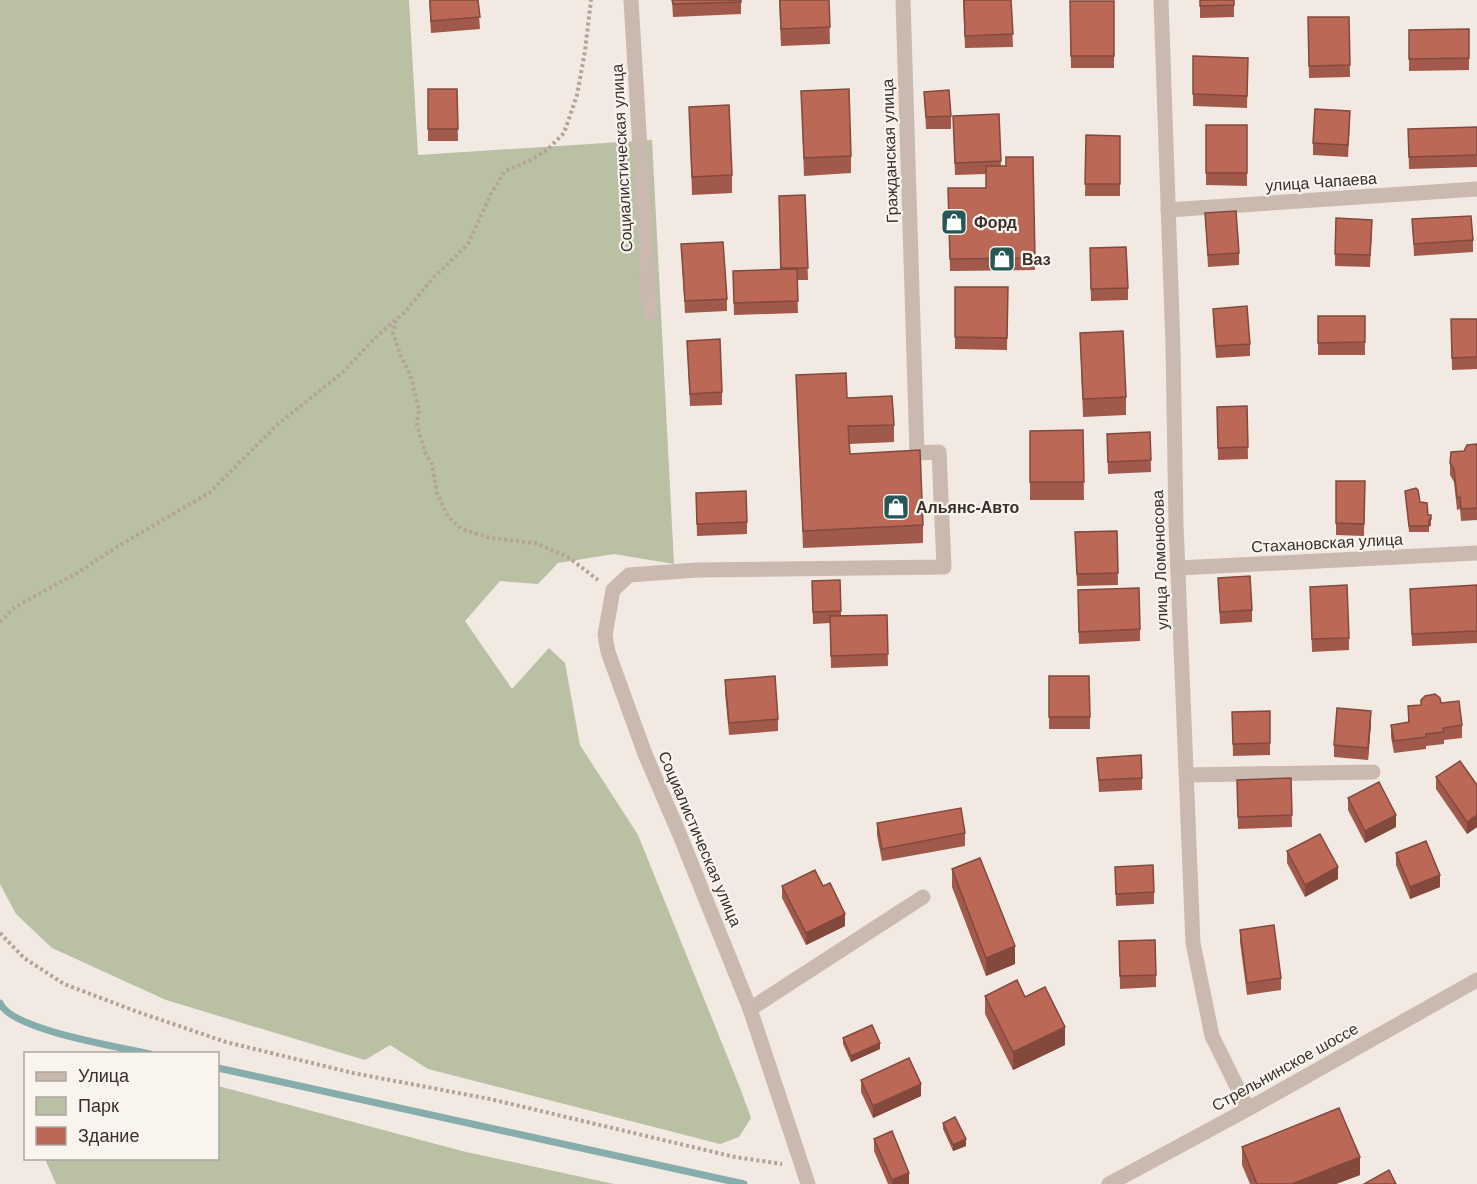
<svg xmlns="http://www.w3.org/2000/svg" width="1477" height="1184" font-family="Helvetica,sans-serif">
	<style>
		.green { fill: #b9c0a3 }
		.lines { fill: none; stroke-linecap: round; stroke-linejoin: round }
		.stream { stroke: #84adab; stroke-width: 7 }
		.path { stroke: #b5a399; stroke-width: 4; stroke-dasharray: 3 3; stroke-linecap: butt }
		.minor { stroke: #c9b9af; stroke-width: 15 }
		.wall { fill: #a1594b }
		.shaded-wall { fill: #83493d }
		.building { fill: #bb6857; stroke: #83493d; stroke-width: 1.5 }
		.labels { text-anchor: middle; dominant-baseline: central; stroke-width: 4.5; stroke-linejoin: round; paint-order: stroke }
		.street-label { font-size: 16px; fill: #392f2c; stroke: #faf4ef }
		.poi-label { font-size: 16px; font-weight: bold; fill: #392f2c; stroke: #faf4ef; text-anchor: start }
	</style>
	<rect width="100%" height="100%" fill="#f2e9e2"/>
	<g class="green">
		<path d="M0,0H409L418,155L652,140L674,564L614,554L558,563L538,584L500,581L465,621L512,689L549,648L565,663L580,745L638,835L740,1088L751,1118L739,1137L720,1144L428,1069L390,1045L365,1060L166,1000L52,948L16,914L0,884Z"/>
		<path d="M218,1086L462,1151L614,1184H56L45,1159L218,1158Z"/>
	</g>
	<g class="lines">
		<g class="stream">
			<path d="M0,1003C11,1030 121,1047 150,1054"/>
			<path d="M218,1068L744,1184"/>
		</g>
		<g class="path">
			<path d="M396,320L393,333L400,354L410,374L419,410L417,424L420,436L426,454L432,464L437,493L448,517L462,529L491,538L535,543L568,557L598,580"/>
			<path d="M0,622L15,607L77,573L115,548L209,493L277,425L343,372L374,339L406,311L432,279L468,244L491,194L505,171L529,161L547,150L564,133L577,95L585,51L591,0"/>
			<path d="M0,933L24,958L64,984L138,1012L226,1042L353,1073L490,1099L735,1157L782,1164"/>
		</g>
		<g class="minor">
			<path d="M631,0L650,314"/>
			<path d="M1161,0L1173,347L1176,524L1193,943L1212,1036L1248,1109"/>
			<path d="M1168,210L1477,189"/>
			<path d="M1178,568L1477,553"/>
			<path d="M1186,775L1373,772"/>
			<path d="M750,1009L923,897"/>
			<path d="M808,1184L750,1009L679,833L645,754L608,652L605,635L613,590L629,575L697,570L944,567L939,452L917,453L903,0"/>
			<path d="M1109,1184L1248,1109L1477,980"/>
		</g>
	</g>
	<g class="wall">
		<path d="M429,0H478L480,29L431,33Z"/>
		<path d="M672,0H741V14L673,17Z"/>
		<path d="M779,0H829L830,44L781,46Z"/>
		<path d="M963,0H1011L1013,47L965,48Z"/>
		<path d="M1200,0L1234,5V17L1200,18Z"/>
		<path d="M1070,1H1114V68H1071Z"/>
		<path d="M1308,17H1349L1350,77L1309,78Z"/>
		<path d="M1469,29V70L1409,71V30Z"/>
		<path d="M1193,56L1248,58L1247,108L1193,106Z"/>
		<path d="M428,89H457L458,141H428Z"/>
		<path d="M801,91L851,156V173L804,176Z"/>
		<path d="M924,92L951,116V129H926Z"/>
		<path d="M689,107L732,175V193L692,195Z"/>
		<path d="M999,114L1001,166H1006L1033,157L1035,270L950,271L948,188H986V174L955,175L953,116Z"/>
		<path d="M1350,123L1348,157L1313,155V143Z"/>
		<path d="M1206,125H1247V186L1206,185Z"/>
		<path d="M1477,127V167L1409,169L1408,129Z"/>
		<path d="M1086,135L1120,136V196H1085Z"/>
		<path d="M805,195L808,280H797L798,313L734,315L733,271L780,270L779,196Z"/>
		<path d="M1205,213L1239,253V265L1208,267Z"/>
		<path d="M1412,219L1473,240V252L1414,256Z"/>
		<path d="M1372,232L1370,267L1335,266V254Z"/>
		<path d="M681,244L727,299V311L685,313Z"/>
		<path d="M1090,260L1128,288V300L1091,301Z"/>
		<path d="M955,287H1008L1007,350L955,349Z"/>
		<path d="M1213,309L1250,344V356L1216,358L1213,321Z"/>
		<rect x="1318" y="316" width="47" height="39"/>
		<path d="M1451,319H1477V369L1452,370Z"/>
		<path d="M1080,333L1126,397V415L1083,417Z"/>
		<path d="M687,341L722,392V405L690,406Z"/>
		<path d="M796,375L847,398L894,425V442L849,444L850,454L923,525V543L803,548Z"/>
		<path d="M1247,406L1248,459L1218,460L1217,407Z"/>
		<path d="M1083,430L1084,500H1030V431Z"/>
		<path d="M1150,432L1151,472L1108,474L1107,434Z"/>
		<path d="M1477,444V520L1461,521L1460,509L1457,510L1454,482L1450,475V463L1464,451Z"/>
		<path d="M1336,481H1365L1364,536L1336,535Z"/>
		<path d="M1405,491L1420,502L1431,519V526H1429V532H1409Z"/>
		<path d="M696,493L747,522V534L697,536Z"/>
		<path d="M1117,531L1118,585L1077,586L1075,532Z"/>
		<path d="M1218,578L1252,610V622L1220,624Z"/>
		<path d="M840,580L841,616L887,615L888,666L831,668L830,623L813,624L812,581Z"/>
		<path d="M1477,585V643L1412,646L1410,589Z"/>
		<path d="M1310,587L1349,638V650L1312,652Z"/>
		<path d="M1078,602L1140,629V641L1079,644Z"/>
		<path d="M1049,676L1090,717V729H1049Z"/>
		<path d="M725,680L778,719V731L729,735L725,692Z"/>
		<path d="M1441,703L1462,725V738L1444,740V744L1426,746V749L1394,753L1391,737V725L1408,722V706Z"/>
		<path d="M1270,711V755L1233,756L1232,712Z"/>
		<path d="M1371,723L1368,760L1334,757V745Z"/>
		<path d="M1097,758L1142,778V790L1099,792Z"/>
		<path d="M1436,777L1477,785V827L1467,834L1436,789Z"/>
		<path d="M1291,778L1292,827L1238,829L1237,780Z"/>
		<path d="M1348,798L1396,827L1365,843L1348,810Z"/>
		<path d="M877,823L965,833V846L882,861L877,835Z"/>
		<path d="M1287,851L1338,879L1305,897L1287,863Z"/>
		<path d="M1396,853L1440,887L1410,899L1396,865Z"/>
		<path d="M1115,867L1154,892V904L1116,906Z"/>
		<path d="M952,869L1015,964L986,976L952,887Z"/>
		<path d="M782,886H823L845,926L806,945L782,898Z"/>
		<path d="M1240,930L1281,978V990L1247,995L1240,942Z"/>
		<path d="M1119,941L1156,975V987L1120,989Z"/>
		<path d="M985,996L1025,997L1065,1045L1013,1070L985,1014Z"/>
		<path d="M843,1038L880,1049L851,1062L843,1044Z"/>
		<path d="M861,1080L921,1096L873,1118L861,1092Z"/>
		<path d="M943,1123L966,1146L953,1151L943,1129Z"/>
		<path d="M874,1139L909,1184H888L874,1151Z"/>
		<path d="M1242,1147L1360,1175L1336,1184H1250L1242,1165Z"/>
	</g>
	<g class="shaded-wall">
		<path d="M1371,711V723L1368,760V748Z"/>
		<path d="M1396,815V827L1365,843V831Z"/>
		<path d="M1477,815V827L1467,834V822Z"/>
		<path d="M1338,867V879L1305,897V885Z"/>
		<path d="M1440,875V887L1410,899V887Z"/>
		<path d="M845,914V926L806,945V933Z"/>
		<path d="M1015,946V964L986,976V958Z"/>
		<path d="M1065,1027V1045L1013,1070V1052Z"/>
		<path d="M880,1043V1049L851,1062V1056Z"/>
		<path d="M921,1084V1096L873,1118V1106Z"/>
		<path d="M966,1139V1146L953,1151V1145Z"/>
		<path d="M1360,1157V1175L1336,1184H1292Z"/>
		<path d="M909,1173V1184H892V1180Z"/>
	</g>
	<g class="building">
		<path d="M430,0H478L480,17L431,21Z"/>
		<path d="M672,0H741V2L673,4Z"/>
		<path d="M780,0H829L830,27L781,29Z"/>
		<path d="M964,0H1011L1013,34L965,36Z"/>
		<path d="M1200,0H1234V5L1200,6Z"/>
		<path d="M1070,1H1114V56H1071Z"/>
		<path d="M1308,17H1349L1350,65L1309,66Z"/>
		<path d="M1469,29V58L1409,59V30Z"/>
		<path d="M1193,56L1248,58L1247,96L1193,94Z"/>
		<path d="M428,89H457L458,129H428Z"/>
		<path d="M849,89L851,156L804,158L801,91Z"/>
		<path d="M949,90L951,116L926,117L924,92Z"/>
		<path d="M729,105L732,175L692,177L689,107Z"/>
		<path d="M1315,109L1350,111L1348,145L1313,143Z"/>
		<path d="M999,114L1001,161L955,163L953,116Z"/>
		<rect x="1206" y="125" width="41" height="48"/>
		<path d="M1477,127V155L1409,157L1408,129Z"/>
		<path d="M1086,135L1120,136V184H1085Z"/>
		<path d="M1006,157H1033L1035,258L950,259L948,188H986V166H1006Z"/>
		<path d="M805,195L808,268H781L779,196Z"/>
		<path d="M1236,211L1239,253L1208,255L1205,213Z"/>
		<path d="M1471,216L1473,240L1414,244L1412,219Z"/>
		<path d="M1336,218L1372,220L1370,255L1335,254Z"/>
		<path d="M723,242L727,299L685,301L681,244Z"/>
		<path d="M1126,247L1128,288L1091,289L1090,248Z"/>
		<path d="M797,269L798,301L734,303L733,271Z"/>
		<path d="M955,287H1008L1007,338L955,337Z"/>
		<path d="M1247,306L1250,344L1216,346L1213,309Z"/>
		<path d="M1318,316H1365V342L1318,343Z"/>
		<path d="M1451,319H1477V357L1452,358Z"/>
		<path d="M1123,331L1126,397L1083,399L1080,333Z"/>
		<path d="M720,339L722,392L690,394L687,341Z"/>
		<path d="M846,373L847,398L892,396L894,425L848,426L850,454L920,450L923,525L803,531L796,375Z"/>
		<path d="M1247,406L1248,447L1218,448L1217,407Z"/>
		<path d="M1083,430L1084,482H1030V431Z"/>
		<path d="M1150,432L1151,460L1108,462L1107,434Z"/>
		<path d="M1477,444V508L1461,509L1460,497L1457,498L1454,469L1450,463L1451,452L1464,451L1467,445Z"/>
		<path d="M1336,481H1365L1364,524L1336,523Z"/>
		<path d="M1416,488L1418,490L1420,502L1427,503L1428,515H1431V519L1429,520V526H1409L1405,491Z"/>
		<path d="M746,491L747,522L697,524L696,493Z"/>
		<path d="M1117,531L1118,573L1077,574L1075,532Z"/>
		<path d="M1250,576L1252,610L1220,612L1218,578Z"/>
		<path d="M840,580L841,611L813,612L812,581Z"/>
		<path d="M1347,585L1349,638L1312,639L1310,587Z"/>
		<path d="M1477,585V631L1412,634L1410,589Z"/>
		<path d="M1139,588L1140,629L1079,632L1078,590Z"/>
		<path d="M887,615L888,654L831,656L830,616Z"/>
		<path d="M775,676L778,719L729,723L725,680Z"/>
		<path d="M1049,676H1089L1090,717H1049Z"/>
		<path d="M1435,694L1440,698L1441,703L1459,701L1462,725L1443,728L1444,732L1426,734V737L1394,741L1391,725L1409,722L1408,706L1421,705V700L1425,696Z"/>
		<path d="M1337,708L1371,711L1368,748L1334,745Z"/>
		<path d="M1270,711V743L1233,744L1232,712Z"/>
		<path d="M1141,755L1142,778L1099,780L1097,758Z"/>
		<path d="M1460,761L1477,785V815L1467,822L1436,777Z"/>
		<path d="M1291,778L1292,815L1238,817L1237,780Z"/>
		<path d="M1379,782L1396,815L1365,831L1348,798Z"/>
		<path d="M961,808L965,833L882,849L877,823Z"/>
		<path d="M1320,834L1338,867L1305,885L1287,851Z"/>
		<path d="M1426,841L1440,875L1410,887L1396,853Z"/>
		<path d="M980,858L1015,946L986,958L952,869Z"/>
		<path d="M1153,865L1154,892L1116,894L1115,867Z"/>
		<path d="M815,870L823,886L830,883L845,914L806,933L782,886Z"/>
		<path d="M1274,925L1281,978L1247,983L1240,930Z"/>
		<path d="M1155,940L1156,975L1120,976L1119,941Z"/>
		<path d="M1017,980L1025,997L1045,987L1065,1027L1013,1052L985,996Z"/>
		<path d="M872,1025L880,1043L851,1056L843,1038Z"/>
		<path d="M909,1058L921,1084L873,1106L861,1080Z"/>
		<path d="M1339,1108L1360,1157L1292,1184H1257L1242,1147Z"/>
		<path d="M955,1117L966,1139L953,1145L943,1123Z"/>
		<path d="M892,1131L909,1173L892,1180L874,1139Z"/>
		<path d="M1389,1170L1396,1184H1364Z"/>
	</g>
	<defs>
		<symbol id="shop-square" viewBox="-11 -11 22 22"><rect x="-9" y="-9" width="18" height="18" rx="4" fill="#255757" stroke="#faf4ef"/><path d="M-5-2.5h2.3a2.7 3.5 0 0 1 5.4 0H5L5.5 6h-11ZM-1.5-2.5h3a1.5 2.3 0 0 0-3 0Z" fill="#fff"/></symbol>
	</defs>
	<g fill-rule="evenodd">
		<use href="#shop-square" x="939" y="207" width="30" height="30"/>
		<use href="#shop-square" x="987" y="244" width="30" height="30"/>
		<use href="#shop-square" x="881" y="492" width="30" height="30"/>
	</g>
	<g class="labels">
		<g class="street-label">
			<text transform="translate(890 151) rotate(-92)">Гражданская улица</text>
			<text transform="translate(622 158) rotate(-93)">Социалистическая улица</text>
			<text transform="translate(1321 182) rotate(-4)">улица Чапаева</text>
			<text transform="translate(1327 543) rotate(-3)">Стахановская улица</text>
			<text transform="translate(1160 560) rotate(-92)">улица Ломоносова</text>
			<text transform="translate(700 839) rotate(67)">Социалистическая улица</text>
			<text transform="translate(1285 1067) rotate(-29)">Стрельнинское шоссе</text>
		</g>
		<g class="poi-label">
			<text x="974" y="222">Форд</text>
			<text x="1022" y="259">Ваз</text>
			<text x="916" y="507">Альянс-Авто</text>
		</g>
	</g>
	<rect x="24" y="1052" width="195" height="108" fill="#faf4ef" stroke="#ada5a1" stroke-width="1.5"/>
	<rect x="36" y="1072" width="30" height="9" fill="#c9b9af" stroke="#ada5a1" stroke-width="1.5"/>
	<text x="78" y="1082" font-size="18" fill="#392f2c">Улица</text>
	<rect x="36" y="1097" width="30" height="18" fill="#b9c0a3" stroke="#ada5a1" stroke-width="1.5"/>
	<text x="78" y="1112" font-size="18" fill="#392f2c">Парк</text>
	<rect x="36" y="1127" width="30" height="18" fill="#bb6857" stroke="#ada5a1" stroke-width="1.5"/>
	<text x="78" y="1142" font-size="18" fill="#392f2c">Здание</text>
</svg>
